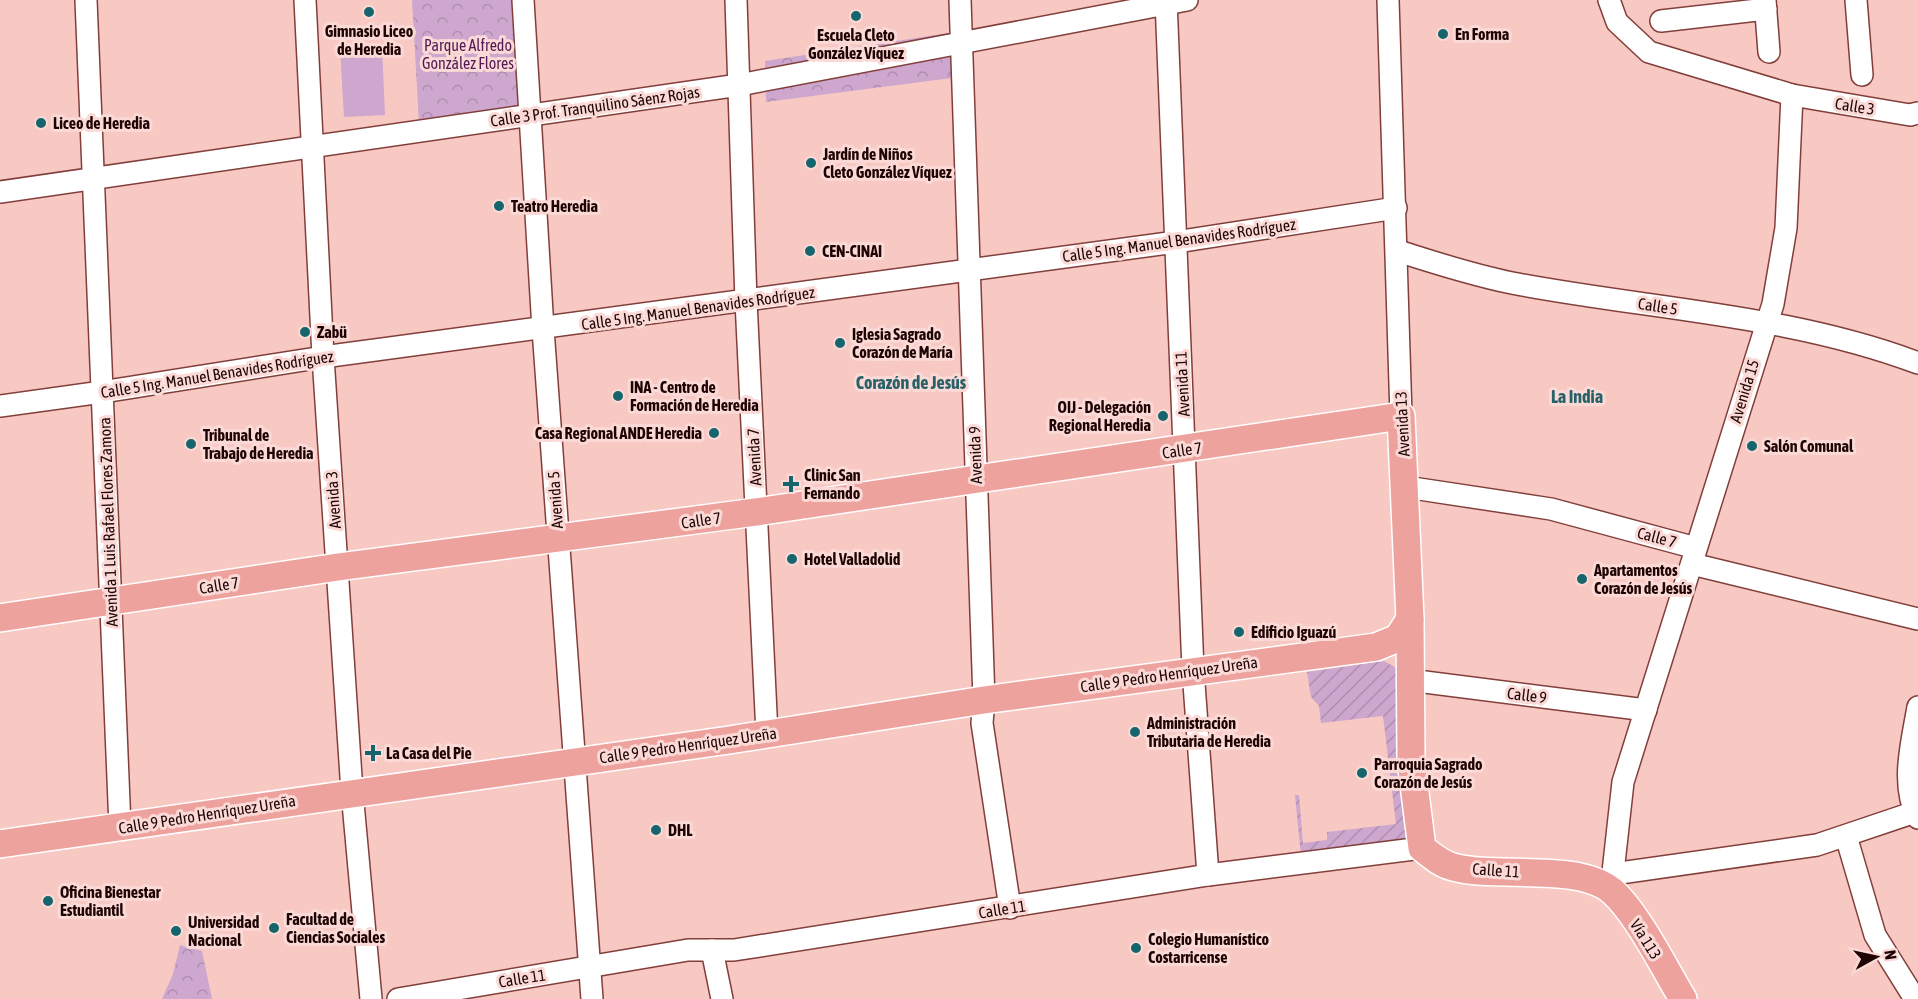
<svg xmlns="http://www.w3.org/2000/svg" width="1918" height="999" font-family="'Asap Condensed',sans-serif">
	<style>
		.grass { fill: #cda7ce }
		.park { fill: url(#park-crowns) }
		.garden { fill: url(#garden-furrows) }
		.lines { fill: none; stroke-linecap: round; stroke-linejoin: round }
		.minor-casing { stroke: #823f3a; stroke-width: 24 }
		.major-casing { stroke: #fff; stroke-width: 30 }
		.minor { stroke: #fff; stroke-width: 21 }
		.major { stroke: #eea29e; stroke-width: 27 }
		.poi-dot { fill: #16646c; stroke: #fad9d6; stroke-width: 2 }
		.labels { text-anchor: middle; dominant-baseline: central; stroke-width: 6; stroke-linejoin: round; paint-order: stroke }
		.poi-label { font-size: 16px; font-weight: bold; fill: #1e0504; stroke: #fad9d6; text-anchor: start }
		.park-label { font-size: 16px; fill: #521a55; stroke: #fad9d6 }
		.street-label { font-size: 16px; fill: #1e0504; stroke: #fad9d6 }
		.neighbourhood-label { font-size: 18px; font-weight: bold; fill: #286168; stroke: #fad9d6 }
	</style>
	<defs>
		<pattern id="park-crowns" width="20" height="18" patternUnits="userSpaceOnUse" patternTransform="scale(1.5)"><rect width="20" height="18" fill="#cda7ce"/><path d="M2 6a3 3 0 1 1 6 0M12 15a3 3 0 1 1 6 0" fill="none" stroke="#b08eaf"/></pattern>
		<pattern id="garden-furrows" width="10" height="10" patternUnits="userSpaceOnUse" patternTransform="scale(1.5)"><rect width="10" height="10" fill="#cda7ce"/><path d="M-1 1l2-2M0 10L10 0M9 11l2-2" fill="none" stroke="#b08eaf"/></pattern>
	</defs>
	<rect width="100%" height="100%" fill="#f8c8c3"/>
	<path class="grass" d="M382,46L385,115L344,117L340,48Z"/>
	<g class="park">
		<path d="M412,0H518L525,109L419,123Z"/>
		<path d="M949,33L952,78L766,102L765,61Z"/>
		<path d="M180,945L202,951L212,999H162L173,974Z"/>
	</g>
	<path class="garden" d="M1384,661L1400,670L1413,845L1301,856L1295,795H1299L1303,843L1327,840V832L1396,824L1383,716L1321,723L1319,706L1311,697L1307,672Z"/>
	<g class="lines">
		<defs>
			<g id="minor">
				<path d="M86,0L120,827"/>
				<path d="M305,0L323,357L352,792L371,999"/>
				<path d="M523,0L543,329L592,999"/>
				<path d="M736,0L746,301L767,734"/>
				<path d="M960,0L984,700L982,723L1010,908"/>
				<path d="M1166,0L1193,670L1208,875"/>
				<path d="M1388,0L1401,416"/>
				<path d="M1609,0L1617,22L1649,52L1792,95L1910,115L1918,113"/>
				<path d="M1765,0L1769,52"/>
				<path d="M1856,0L1862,75"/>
				<path d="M1661,21L1766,9"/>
				<path d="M0,192L739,85L1187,0"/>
				<path d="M1398,251C1435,263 1473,275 1512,283C1647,309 1788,314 1918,363"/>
				<path d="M0,406L102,392L323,357L1176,242L1396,208"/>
				<path d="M1406,487L1551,509L1696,548"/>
				<path d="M1692,564L1918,619"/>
				<path d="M1409,680L1646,710"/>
				<path d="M1918,707C1912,742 1900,785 1918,818"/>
				<path d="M1846,836L1875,935L1915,999"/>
				<path d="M1613,874L1817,845L1915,812"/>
				<path d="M1611,890L1623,782L1773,304L1786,228L1792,95"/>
				<path d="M712,950L722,999"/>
				<path d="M398,999L688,950H734L1208,875L1422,848"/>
			</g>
			<g id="major">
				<path d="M0,618L338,567L756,512L1401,416L1410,619L1411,761L1422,848C1432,856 1441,864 1453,867C1496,879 1577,862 1612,891C1637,913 1665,969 1683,999"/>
				<path d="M0,844L729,740L984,700L1376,647L1398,638L1410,619"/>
			</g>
		</defs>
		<use href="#minor" class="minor-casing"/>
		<use href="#major" class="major-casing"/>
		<use href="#minor" class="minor"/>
		<use href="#major" class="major"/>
	</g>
	<g class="poi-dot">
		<circle cx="369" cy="12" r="6"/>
		<circle cx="856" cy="16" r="6"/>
		<circle cx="1443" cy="34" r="6"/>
		<circle cx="41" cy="123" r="6"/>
		<circle cx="811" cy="163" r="6"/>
		<circle cx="499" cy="206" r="6"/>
		<circle cx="810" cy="251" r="6"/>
		<circle cx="305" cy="332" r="6"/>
		<circle cx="840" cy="343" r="6"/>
		<circle cx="618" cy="396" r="6"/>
		<circle cx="1163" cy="416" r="6"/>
		<circle cx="714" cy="433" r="6"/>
		<circle cx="191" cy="444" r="6"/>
		<circle cx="1752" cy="446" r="6"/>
		<path d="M788 475h6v6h6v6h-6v6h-6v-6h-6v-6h6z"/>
		<circle cx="792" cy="559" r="6"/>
		<circle cx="1582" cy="579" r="6"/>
		<circle cx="1239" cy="632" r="6"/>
		<circle cx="1135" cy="732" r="6"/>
		<path d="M370 744h6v6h6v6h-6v6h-6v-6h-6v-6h6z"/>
		<circle cx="1362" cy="773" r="6"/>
		<circle cx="656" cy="830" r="6"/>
		<circle cx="48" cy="901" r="6"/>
		<circle cx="274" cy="928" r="6"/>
		<circle cx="176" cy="931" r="6"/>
		<circle cx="1136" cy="948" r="6"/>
	</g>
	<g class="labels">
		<g class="poi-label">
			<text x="369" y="31" text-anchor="middle">Gimnasio Liceo<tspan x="369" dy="18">de Heredia</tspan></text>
			<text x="1455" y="34">En Forma</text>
			<text x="856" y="35" text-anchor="middle">Escuela Cleto<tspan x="856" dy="18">González Víquez</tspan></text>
			<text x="53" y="123">Liceo de Heredia</text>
			<text x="823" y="154">Jardín de Niños<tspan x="823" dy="18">Cleto González Víquez</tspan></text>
			<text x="511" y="206">Teatro Heredia</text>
			<text x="822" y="251">CEN-CINAI</text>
			<text x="317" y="332">Zabü</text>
			<text x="852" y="334">Iglesia Sagrado<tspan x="852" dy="18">Corazón de María</tspan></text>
			<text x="630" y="387">INA - Centro de<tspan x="630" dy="18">Formación de Heredia</tspan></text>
			<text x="1151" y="407" text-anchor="end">OIJ - Delegación<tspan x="1151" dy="18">Regional Heredia</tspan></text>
			<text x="702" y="433" text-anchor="end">Casa Regional ANDE Heredia</text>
			<text x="203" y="435">Tribunal de<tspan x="203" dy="18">Trabajo de Heredia</tspan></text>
			<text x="1764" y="446">Salón Comunal</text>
			<text x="804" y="475">Clinic San<tspan x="804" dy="18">Fernando</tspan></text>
			<text x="804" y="559">Hotel Valladolid</text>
			<text x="1594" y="570">Apartamentos<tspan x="1594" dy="18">Corazón de Jesús</tspan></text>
			<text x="1251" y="632">Edificio Iguazú</text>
			<text x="1147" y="723">Administración<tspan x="1147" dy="18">Tributaria de Heredia</tspan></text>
			<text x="386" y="753">La Casa del Pie</text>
			<text x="1374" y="764">Parroquia Sagrado<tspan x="1374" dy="18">Corazón de Jesús</tspan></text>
			<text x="668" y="830">DHL</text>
			<text x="60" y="892">Oficina Bienestar<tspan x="60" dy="18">Estudiantil</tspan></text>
			<text x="286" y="919">Facultad de<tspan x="286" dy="18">Ciencias Sociales</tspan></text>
			<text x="188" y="922">Universidad<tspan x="188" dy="18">Nacional</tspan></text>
			<text x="1148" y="939">Colegio Humanístico<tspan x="1148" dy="18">Costarricense</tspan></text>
		</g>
		<g class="park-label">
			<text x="468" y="45">Parque Alfredo<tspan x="468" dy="18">González Flores</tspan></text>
		</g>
		<g class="street-label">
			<text transform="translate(595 106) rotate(-8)">Calle 3 Prof. Tranquilino Sáenz Rojas</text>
			<text transform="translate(1855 106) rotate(9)">Calle 3</text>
			<text transform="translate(1179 240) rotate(-8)">Calle 5 Ing. Manuel Benavides Rodríguez</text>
			<text transform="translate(1658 306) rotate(9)">Calle 5</text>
			<text transform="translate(698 308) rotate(-8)">Calle 5 Ing. Manuel Benavides Rodríguez</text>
			<text transform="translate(217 374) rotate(-9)">Calle 5 Ing. Manuel Benavides Rodríguez</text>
			<text transform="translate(1182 384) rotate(-93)">Avenida 11</text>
			<text transform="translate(1744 391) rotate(-73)">Avenida 15</text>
			<text transform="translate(1402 424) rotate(-93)">Avenida 13</text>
			<text transform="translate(1182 450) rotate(-8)">Calle 7</text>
			<text transform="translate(975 455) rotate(-92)">Avenida 9</text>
			<text transform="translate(754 457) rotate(-93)">Avenida 7</text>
			<text transform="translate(333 500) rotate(-94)">Avenida 3</text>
			<text transform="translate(555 500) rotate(-94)">Avenida 5</text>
			<text transform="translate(701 520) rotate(-8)">Calle 7</text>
			<text transform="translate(108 522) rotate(-92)">Avenida 1 Luis Rafael Flores Zamora</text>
			<text transform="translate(1657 537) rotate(15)">Calle 7</text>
			<text transform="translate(219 585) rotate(-9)">Calle 7</text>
			<text transform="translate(1169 674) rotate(-8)">Calle 9 Pedro Henríquez Ureña</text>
			<text transform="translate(1527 695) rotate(7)">Calle 9</text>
			<text transform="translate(688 745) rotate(-8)">Calle 9 Pedro Henríquez Ureña</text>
			<text transform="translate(207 814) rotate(-9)">Calle 9 Pedro Henríquez Ureña</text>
			<text transform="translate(1496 870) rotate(4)">Calle 11</text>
			<text transform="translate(1002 909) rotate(-9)">Calle 11</text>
			<text transform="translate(1646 939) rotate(58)">Vía 113</text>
			<text transform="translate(522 978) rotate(-9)">Calle 11</text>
		</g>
		<g class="neighbourhood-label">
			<text x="911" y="382">Corazón de Jesús</text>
			<text x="1577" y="396">La India</text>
		</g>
	</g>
	<g transform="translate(1876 957) rotate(82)" stroke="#fad9d6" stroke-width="4.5" paint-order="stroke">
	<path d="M0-4.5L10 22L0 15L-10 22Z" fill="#1e0504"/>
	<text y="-9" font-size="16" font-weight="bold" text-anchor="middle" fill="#1e0504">N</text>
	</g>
</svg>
